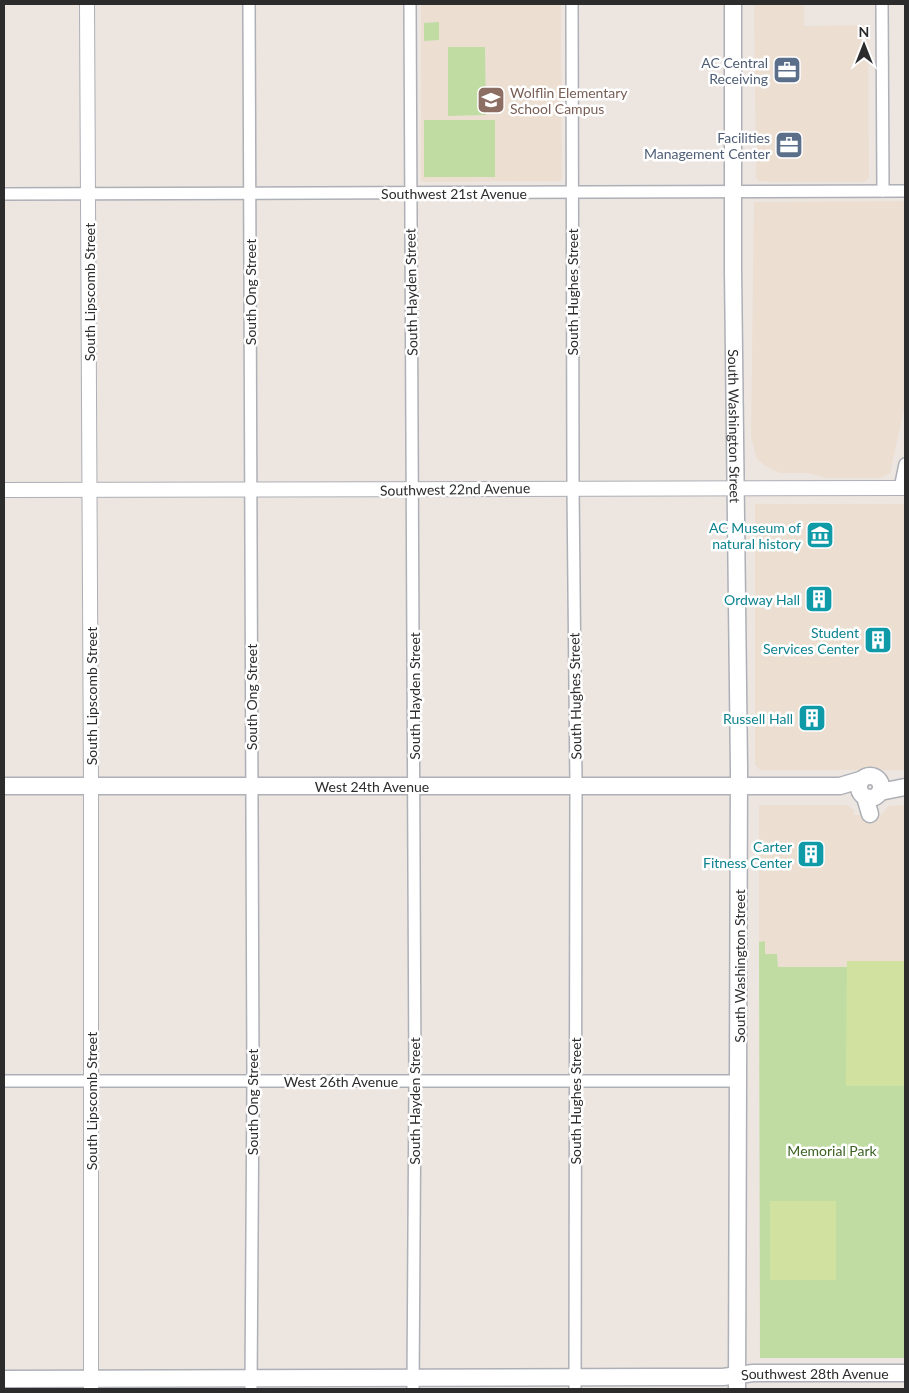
<svg xmlns="http://www.w3.org/2000/svg" width="909" height="1393" font-family="Lato,sans-serif">
	<style>
		.education { fill: #ecdfd2 }
		.green { fill: #c0dca3 }
		.pitch { fill: #d1e2a0 }
		.lines { fill: none; stroke-linecap: round; stroke-linejoin: round }
		.minor-casing { stroke: #adb0b7; stroke-width: 14 }
		.tertiary-casing { stroke: #adb0b7; stroke-width: 16 }
		.secondary-casing { stroke: #adb0b7; stroke-width: 19 }
		.minor { stroke: #fff; stroke-width: 11 }
		.tertiary { stroke: #fff; stroke-width: 14 }
		.secondary { stroke: #fff; stroke-width: 16 }
		.labels { text-anchor: middle; dominant-baseline: central; stroke-width: 5; stroke-linejoin: round; paint-order: stroke }
		.service-label { font-size: 14px; fill: #4e5e75; stroke: #fff; text-anchor: end }
		.education-label { font-size: 14px; fill: #785e54; stroke: #fff; text-anchor: start }
		.street-label { font-size: 14px; fill: #2c2c2c; stroke: #fff }
		.culture-label { font-size: 14px; fill: #0d838f; stroke: #fff; text-anchor: end }
		.park-label { font-size: 14px; fill: #3b6223; stroke: #fff }
	</style>
	<rect width="100%" height="100%" fill="#ece5e0"/>
	<g class="education">
		<path d="M421,4H561L562,179L560,181L424,182L421,180Z"/>
		<path d="M754,4H804V26L868,25L869,177L865,182H773L759,181L756,178Z"/>
		<path d="M905,201V405L890,473L880,478H826L808,473H780L764,465L757,459L751,437L754,202Z"/>
		<path d="M755,504H905V770H760L755,765Z"/>
		<path d="M759,805H847L854,810V815H882L888,806L905,805V961H848L847,967H777L765,954V942H759Z"/>
	</g>
	<g class="green">
		<path d="M439,22V40L424,41V23Z"/>
		<path d="M448,47H485L486,115L448,116Z"/>
		<rect x="424" y="120" width="71" height="57"/>
		<path d="M765,941V954H777L778,967H847V961H905V1358H760L759,942Z"/>
	</g>
	<g class="pitch">
		<path d="M847,961H905V1086H846Z"/>
		<rect x="770" y="1201" width="66" height="79"/>
	</g>
	<g class="lines">
		<defs>
			<g id="minor">
				<path d="M249,4L253,1081L251,1389"/>
				<path d="M410,4L415,1081L413,1389"/>
				<path d="M572,4L573,487L576,785L575,1389"/>
				<path d="M882,4L883,191"/>
				<path d="M4,194L905,191"/>
				<path d="M900,488L905,464"/>
				<path d="M4,1081H738"/>
			</g>
			<g id="tertiary">
				<path d="M87,4L91,787V1389"/>
				<path d="M4,490L905,488"/>
			</g>
			<g id="secondary">
				<path id="s1" d="M733,4V271L739,769L737,1389"/>
				<circle cx="870" cy="787" r="11"/>
				<path id="s2" d="M4,786H840L860,780"/>
				<path d="M880,792L905,787"/>
				<path d="M865,797L870,814"/>
				<path id="s3" d="M4,1379L657,1377H723L753,1373H905"/>
			</g>
		</defs>
		<use href="#minor" class="minor-casing"/>
		<use href="#tertiary" class="tertiary-casing"/>
		<use href="#secondary" class="secondary-casing"/>
		<use href="#minor" class="minor"/>
		<use href="#tertiary" class="tertiary"/>
		<use href="#secondary" class="secondary"/>
	</g>
	<defs>
		<symbol id="office-square" viewBox="-11 -11 22 22"><rect x="-9" y="-9" width="18" height="18" rx="4" fill="#5c6f8a" stroke="#fff"/><path d="M-6-3h4V-5.5h4V-3h4V5H-6ZM-1-4.5V-3h2v-1.5ZM-6 0V1H6V0Z" fill="#fff"/></symbol>
		<symbol id="school-square" viewBox="-11 -11 22 22"><rect x="-9" y="-9" width="18" height="18" rx="4" fill="#8d6e63" stroke="#fff"/><path d="M0-5L7-2L0 1L-7-2ZM-4 1L0 2.5L4 1V4Q0 6-4 4Z" fill="#fff"/></symbol>
		<symbol id="museum-square" viewBox="-11 -11 22 22"><rect x="-9" y="-9" width="18" height="18" rx="4" fill="#0f9aa8" stroke="#fff"/><path d="M0-6L6-3V-2H-6V-3ZM-5-1h2V3h-2ZM-1-1h2V3h-2ZM3-1h2V3H3ZM-6 4H6V6H-6Z" fill="#fff"/></symbol>
		<symbol id="building-square" viewBox="-11 -11 22 22"><rect x="-9" y="-9" width="18" height="18" rx="4" fill="#0f9aa8" stroke="#fff"/><path d="M-4-6H4V6H1V3H-1V6H-4ZM-2.5-4.3h1.7v1.8h-1.7ZM.8-4.3h1.7v1.8H.8ZM-2.5-1h1.7V.8h-1.7ZM.8-1h1.7V.8H.8Z" fill="#fff"/></symbol>
	</defs>
	<g fill-rule="evenodd">
		<use href="#office-square" x="771" y="54" width="32" height="32"/>
		<use href="#school-square" x="475" y="84" width="32" height="32"/>
		<use href="#office-square" x="773" y="129" width="32" height="32"/>
		<use href="#museum-square" x="804" y="519" width="32" height="32"/>
		<use href="#building-square" x="803" y="583" width="32" height="32"/>
		<use href="#building-square" x="862" y="624" width="32" height="32"/>
		<use href="#building-square" x="796" y="702" width="32" height="32"/>
		<use href="#building-square" x="795" y="838" width="32" height="32"/>
	</g>
	<g class="labels">
		<g class="service-label">
			<text x="768" y="62">AC Central<tspan x="768" dy="16">Receiving</tspan></text>
			<text x="770" y="137">Facilities<tspan x="770" dy="16">Management Center</tspan></text>
		</g>
		<g class="education-label">
			<text x="510" y="92">Wolflin Elementary<tspan x="510" dy="16">School Campus</tspan></text>
		</g>
		<g class="street-label">
			<text x="454" y="193">Southwest 21st Avenue</text>
			<text transform="translate(89 292) rotate(-90)">South Lipscomb Street</text>
			<text transform="translate(250 292) rotate(-90)">South Ong Street</text>
			<text transform="translate(411 292) rotate(-91)">South Hayden Street</text>
			<text transform="translate(572 292) rotate(-90)">South Hughes Street</text>
			<text stroke="none"><textPath href="#s1" startOffset="422">South Washington Street</textPath></text>
			<text transform="translate(455 489) rotate(-1)">Southwest 22nd Avenue</text>
			<text transform="translate(91 696) rotate(-90)">South Lipscomb Street</text>
			<text transform="translate(414 696) rotate(-90)">South Hayden Street</text>
			<text transform="translate(575 696) rotate(-91)">South Hughes Street</text>
			<text transform="translate(251 697) rotate(-90)">South Ong Street</text>
			<text stroke="none"><textPath href="#s2" startOffset="368">West 24th Avenue</textPath></text>
			<text transform="translate(739 966) rotate(-90)">South Washington Street</text>
			<text x="341" y="1081">West 26th Avenue</text>
			<text transform="translate(91 1101) rotate(-90)">South Lipscomb Street</text>
			<text transform="translate(414 1101) rotate(-90)">South Hayden Street</text>
			<text transform="translate(575 1101) rotate(-90)">South Hughes Street</text>
			<text transform="translate(252 1102) rotate(-90)">South Ong Street</text>
			<text stroke="none"><textPath href="#s3" startOffset="811">Southwest 28th Avenue</textPath></text>
		</g>
		<g class="culture-label">
			<text x="801" y="527">AC Museum of<tspan x="801" dy="16">natural history</tspan></text>
			<text x="800" y="599">Ordway Hall</text>
			<text x="859" y="632">Student<tspan x="859" dy="16">Services Center</tspan></text>
			<text x="793" y="718">Russell Hall</text>
			<text x="792" y="846">Carter<tspan x="792" dy="16">Fitness Center</tspan></text>
		</g>
		<g class="park-label">
			<text x="832" y="1150">Memorial Park</text>
		</g>
	</g>
	<rect width="909" height="1393" fill="none" stroke="#2c2c2c" stroke-width="10"/>
	<g transform="translate(864 45)" stroke="#ffffff" stroke-width="4" paint-order="stroke">
	<path d="M0-4L9 19L0 12L-9 19Z" fill="#2c2c2c"/>
	<text y="-8" font-size="14" font-weight="bold" text-anchor="middle" fill="#2c2c2c">N</text>
	</g>
</svg>
